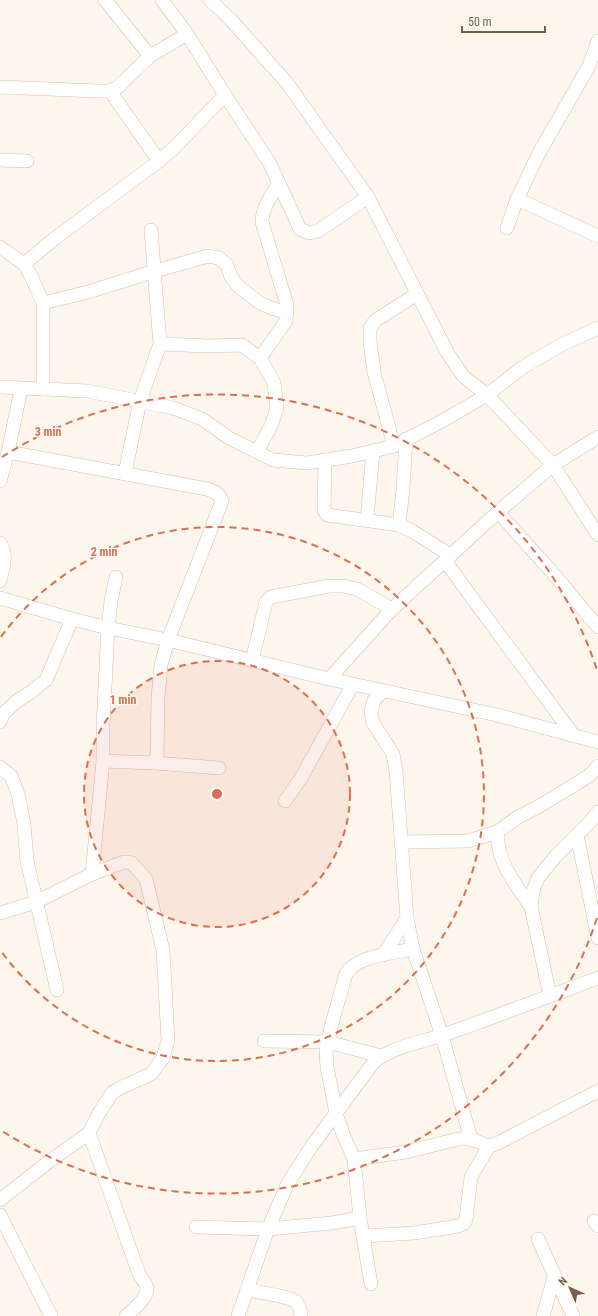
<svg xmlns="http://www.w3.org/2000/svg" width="598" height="1316" font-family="'Roboto Condensed',sans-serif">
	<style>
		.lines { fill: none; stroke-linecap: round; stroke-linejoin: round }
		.minor-casing { stroke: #d1beb0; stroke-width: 14 }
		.minor { stroke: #fff; stroke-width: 13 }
		.ring { fill: none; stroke: #dc6d51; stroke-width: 2; stroke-dasharray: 7 5 }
		.centre { fill: #dc6d51; stroke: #fffaf3; stroke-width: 2 }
		.ring-label { font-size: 12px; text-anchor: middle; font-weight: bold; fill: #dc6d51; stroke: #fffaf3; stroke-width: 3; stroke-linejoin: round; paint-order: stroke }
	</style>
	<rect width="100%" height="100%" fill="#fdf6ec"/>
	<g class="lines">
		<defs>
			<g id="minor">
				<path d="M105,0L150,56"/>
				<path d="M162,0L187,34L225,95L270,164L300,229L309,233L318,231L368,197"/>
				<path d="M210,0L231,20L287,83L368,197L447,352L463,376L487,395L553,465L598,535"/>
				<path d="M0,87L97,91H110L118,87L150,56L187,34"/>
				<path d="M110,91L159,161"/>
				<path d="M0,160L27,161"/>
				<path d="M517,199L598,236"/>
				<path d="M507,228L517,199L539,153L589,66L598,41"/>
				<path d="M0,247L24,264L31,276L43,303V389"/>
				<path d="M24,264L54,239L159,161L173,149L225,95"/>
				<path d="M43,303L88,292L155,271L208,256L219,258L227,265L231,277L239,287L260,303L274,309L287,312"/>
				<path d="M160,344L207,346L242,345L260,358L274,383L277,408L271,426L257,452"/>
				<path d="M260,358L286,321L287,305L262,222C262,208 272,195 279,183"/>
				<path d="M0,387L87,391L173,408L202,419L229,438L273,460L307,463L352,456L394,446L444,420L487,395L523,367L563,344L598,328"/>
				<path d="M394,446L374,372L370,341V328L376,320L417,294"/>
				<path d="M8,452L207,489C214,491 219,493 222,501L168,640L161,665L158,697L157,755L155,763L103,761"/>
				<path d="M325,460L324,510L327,515L399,525L412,531L450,555"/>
				<path d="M125,473L140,401L160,344L151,230"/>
				<path d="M0,481L8,452L21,389"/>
				<path d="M498,512L551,571L598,627"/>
				<path d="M367,519L373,451"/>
				<path d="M399,525L403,489L406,439"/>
				<path d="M0,543C8,554 3,568 0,581"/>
				<path d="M445,561L574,736"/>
				<path d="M0,598L72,619L108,628L168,640L329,679L497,715L598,742"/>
				<path d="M252,661L266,602L271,597L329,586H343L357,589L392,609"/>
				<path d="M329,679L392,609L498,512L553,465L598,437"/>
				<path d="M383,691L374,700L371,712L373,723L393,754L396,771L407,918L413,949L442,1036L471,1139"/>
				<path d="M0,722L3,714L17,701L31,692L46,680L72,619"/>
				<path d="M155,763L219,768"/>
				<path d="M0,767L11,776L18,794L24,824L27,861L57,990"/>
				<path d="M285,801L301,778L353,684"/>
				<path d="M497,832C498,864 514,882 531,907"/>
				<path d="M577,835L598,938"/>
				<path d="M402,842L468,841L497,832L518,817L536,808L571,787L590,775L598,766"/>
				<path d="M92,874L103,761V726L108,628L111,601L116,577"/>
				<path d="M0,913L36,902L92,874L124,862L132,863L146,879L163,950L168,1040L163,1058L151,1074L122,1087L112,1093L99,1113L89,1133L47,1163L0,1200"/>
				<path d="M383,955L407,918"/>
				<path d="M550,996L531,907L533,891L538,878L555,857L590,822L598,812"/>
				<path d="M264,1041L328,1042L381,1056"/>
				<path d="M89,1133L139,1274C141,1278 145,1282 146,1285C151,1297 133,1309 126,1316"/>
				<path d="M354,1159L406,1152L458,1139H471L489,1146L498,1143L598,1091"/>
				<path d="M0,1215L51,1316"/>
				<path d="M594,1221L598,1226"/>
				<path d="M196,1227L268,1229L332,1223L360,1218"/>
				<path d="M364,1236L414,1233L458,1226L463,1224L466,1220L471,1177L489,1146"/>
				<path d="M538,1239L573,1316"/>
				<path d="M371,1284L360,1218L354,1159L343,1134L336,1113L327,1067L326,1052L331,1027L346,974C356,956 393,953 413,949"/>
				<path d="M247,1290C257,1292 289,1296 296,1302C300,1305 300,1311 301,1316"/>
				<path d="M238,1316L268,1229L287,1185L311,1147L373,1063C392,1046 419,1043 443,1035C495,1017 546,997 598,978"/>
				<path d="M543,1316L554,1277"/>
			</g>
		</defs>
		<use href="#minor" class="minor-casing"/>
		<use href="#minor" class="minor"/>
	</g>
	<circle cx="217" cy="794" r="133" fill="#dc6d51" fill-opacity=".12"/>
	<g class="ring">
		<circle cx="217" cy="794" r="133"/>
		<path d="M1 637A267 267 0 1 1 1 951"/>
		<path d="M597 918A400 400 0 0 1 2 1131M2 457A400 400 0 0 1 597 670"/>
	</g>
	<circle cx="217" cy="794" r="6" class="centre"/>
	<g class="ring-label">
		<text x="48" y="436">3 min</text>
		<text x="104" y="556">2 min</text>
		<text x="123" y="704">1 min</text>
	</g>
	<g transform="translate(570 1288) rotate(315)" stroke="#fffaf3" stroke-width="3" paint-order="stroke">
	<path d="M0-3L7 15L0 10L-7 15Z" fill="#7a5c4d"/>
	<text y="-6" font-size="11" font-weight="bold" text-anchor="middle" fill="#7a5c4d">N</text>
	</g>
	<path d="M462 26v6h83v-6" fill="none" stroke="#7a5c4d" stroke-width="2"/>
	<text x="468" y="26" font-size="12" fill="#7a5c4d" stroke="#fffaf3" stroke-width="3" paint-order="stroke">50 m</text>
</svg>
